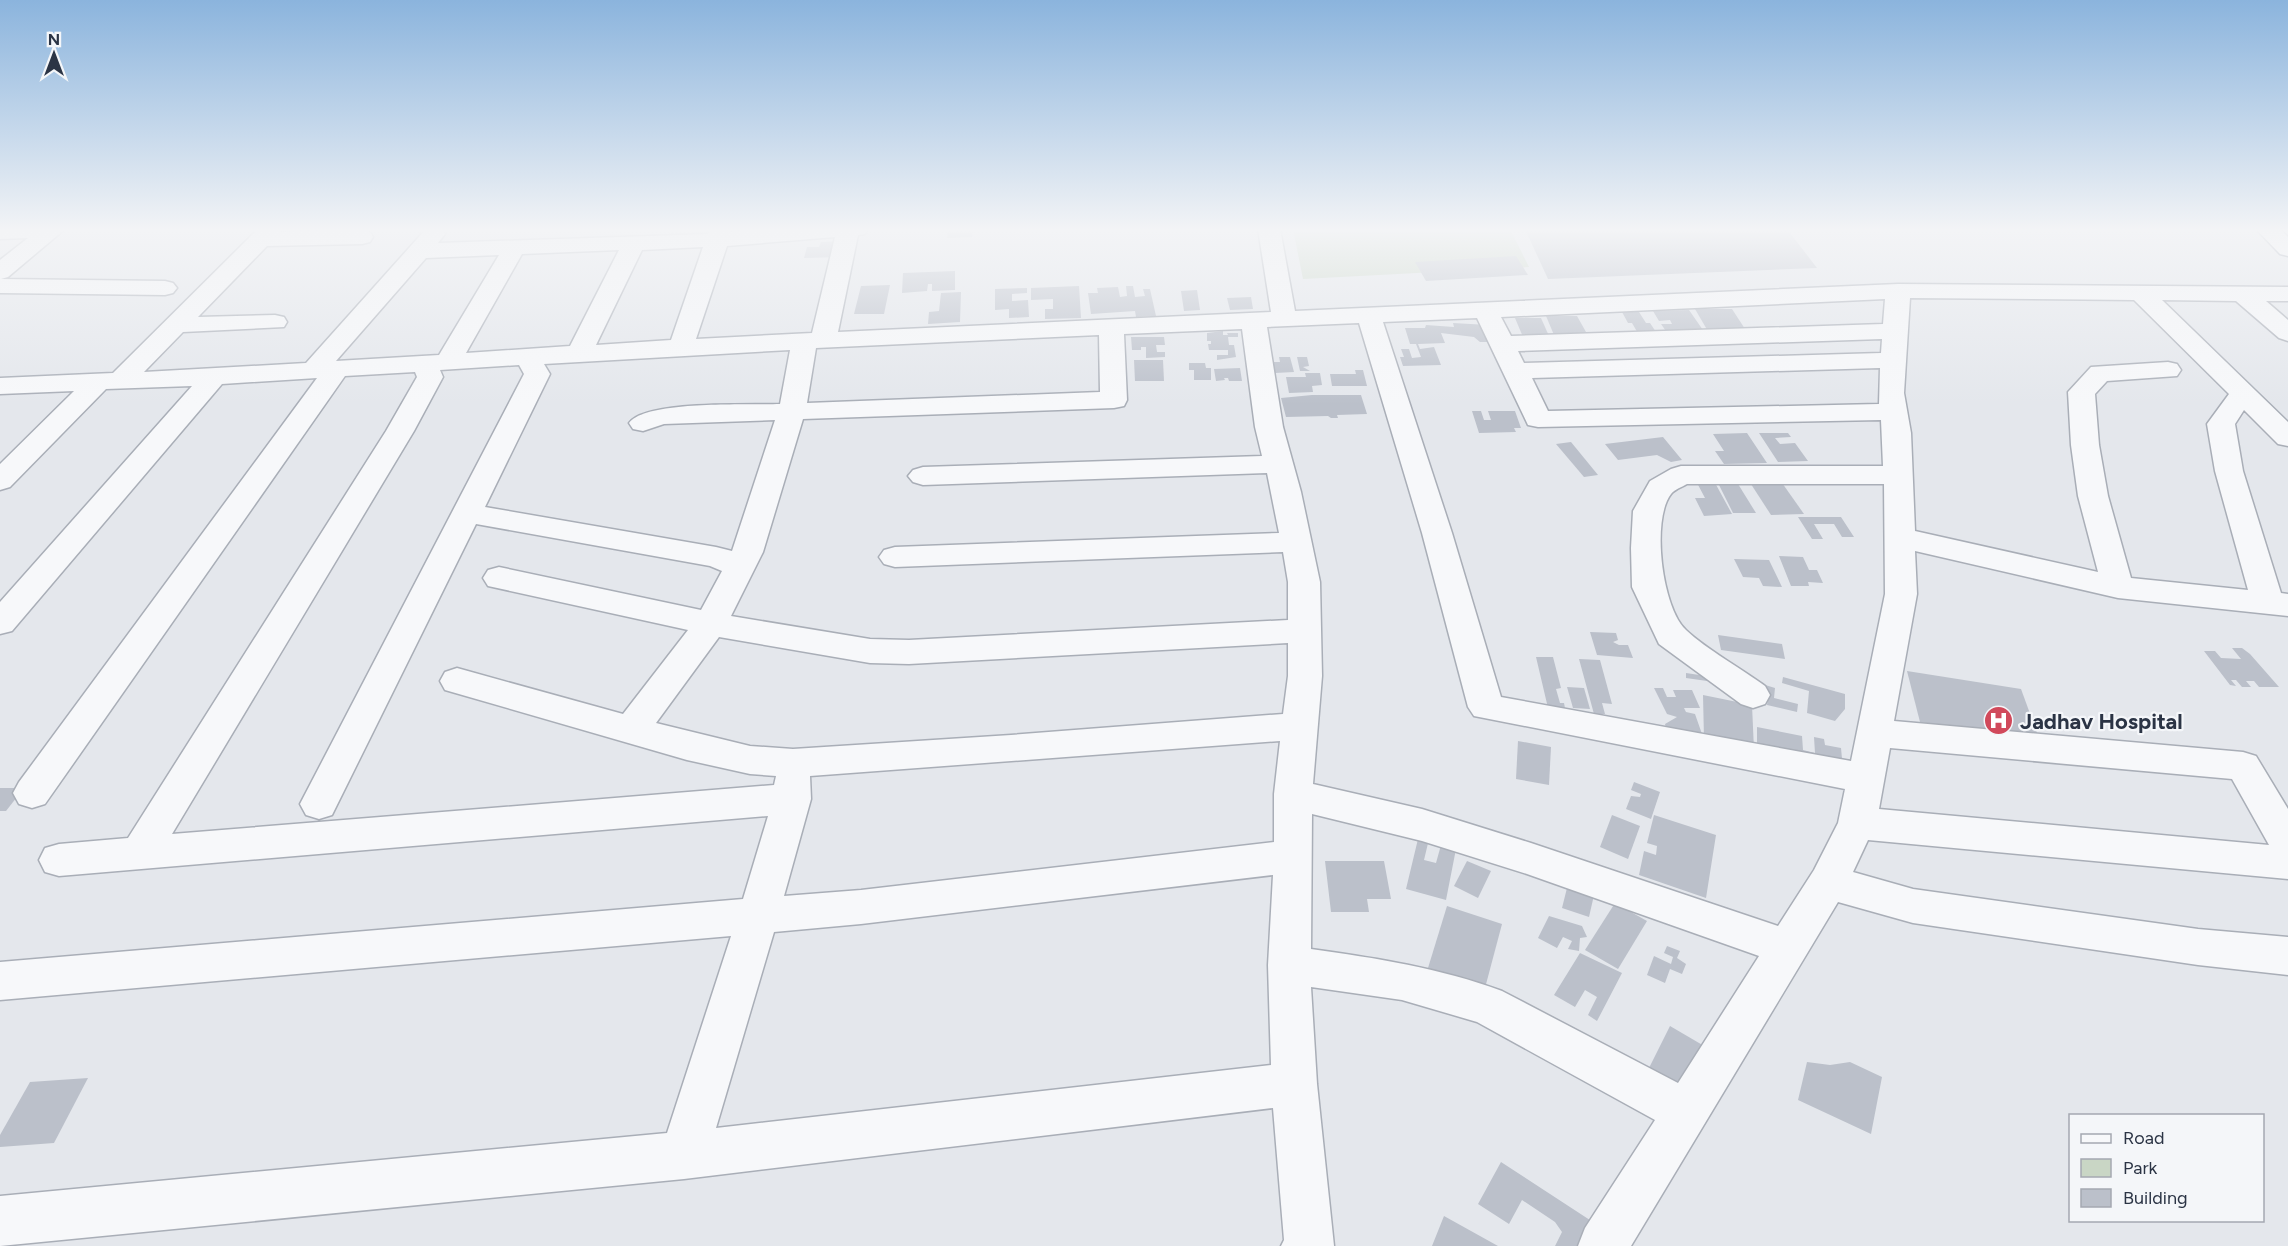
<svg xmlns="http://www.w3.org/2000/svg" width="2288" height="1246" font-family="Figtree,sans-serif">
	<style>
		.green { fill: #c9d6c5 }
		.building { fill: #bbc0ca }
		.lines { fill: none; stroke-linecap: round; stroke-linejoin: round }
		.minor-casing { stroke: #a9aeb7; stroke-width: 3 }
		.highway-casing { stroke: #8b94a3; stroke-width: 3 }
		.minor { fill: #f7f8fa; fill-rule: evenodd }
		.highway { fill: #fff; fill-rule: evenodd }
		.labels { text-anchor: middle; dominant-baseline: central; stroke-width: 4.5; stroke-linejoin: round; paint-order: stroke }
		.poi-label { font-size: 22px; font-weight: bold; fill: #2b3445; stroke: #f4f6f9; text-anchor: start }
	</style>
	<rect width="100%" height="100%" fill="#e4e7ec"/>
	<path class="green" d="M1293,229H1510L1529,267L1303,279Z"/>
	<g class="building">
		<path d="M948,229H953V232H956V229H973L972,237L947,238Z"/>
		<path d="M1525,229H1787L1817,268L1548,279Z"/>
		<path d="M845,241L841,257L804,258L807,247H819L821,242Z"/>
		<path d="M1516,256L1528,275L1426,281L1415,262Z"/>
		<path d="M955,271V290L932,291V284H928L927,291L902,293L903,273Z"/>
		<path d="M890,285L884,314H854L861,286Z"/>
		<path d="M1079,286L1081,318L1045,319V309H1053V299L1031,300V288Z"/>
		<path d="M1126,286H1133L1135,297L1145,296L1143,289H1150L1156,316L1136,317L1135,311L1091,314L1088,293H1098L1097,288L1118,287L1120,297L1127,296Z"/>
		<path d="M1027,288V293L1012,294V301L1028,300L1029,317L1009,318V309L995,310V289Z"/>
		<path d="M1197,290L1200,310L1184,311L1181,291Z"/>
		<path d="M961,292L960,322L928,324L929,312L939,311L941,293Z"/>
		<path d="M1251,297L1253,309L1230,310L1227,298Z"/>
		<path d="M1695,309H1732L1747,332L1709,333Z"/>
		<path d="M1689,310L1705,333L1668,334L1661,324H1672L1670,320L1659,321L1653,311Z"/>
		<path d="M1622,312H1639L1646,323H1650L1658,335H1639L1632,323H1628Z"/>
		<path d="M1546,316H1577L1586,332L1583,333L1585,336L1554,335Z"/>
		<path d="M1515,318H1541L1549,336L1523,337Z"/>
		<path d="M1453,323L1488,325L1493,342H1480L1474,337L1441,333L1445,343L1418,344L1420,349L1434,347L1441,365L1403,366L1400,357H1404L1401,349H1409L1412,358L1421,357L1416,344H1410L1405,328H1425L1426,325L1454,327Z"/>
		<path d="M1223,331V335H1228L1227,333H1238V337H1228L1229,345H1234L1236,357L1217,360V355H1228V350H1209L1208,344H1211V341H1207V333Z"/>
		<path d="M1131,337H1164L1165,345H1156L1157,352H1165V357L1146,358V347H1141V350H1132Z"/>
		<path d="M1279,357H1290L1294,372L1275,373L1271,362H1280Z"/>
		<path d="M1297,357H1307L1309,366L1303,367L1310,371H1300Z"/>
		<path d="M1134,360H1163L1164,381H1135Z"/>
		<path d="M1189,363H1205L1206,368H1211V380H1194V370H1189Z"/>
		<path d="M1240,368L1242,381H1229L1228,378H1224L1225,380L1216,381L1214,369Z"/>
		<path d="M1355,370H1363L1367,386H1332L1330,374H1356Z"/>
		<path d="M1305,373H1320L1322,385L1312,386L1313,392L1289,393L1286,377H1306Z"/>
		<path d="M1312,395H1361L1367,414L1337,415L1338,418H1331L1328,416L1286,417L1281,398Z"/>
		<path d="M1472,411H1481L1484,420H1491L1488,411H1515L1521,428H1514L1516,432L1479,433Z"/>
		<path d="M1747,433L1767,463L1724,464L1715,451H1724L1713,434Z"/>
		<path d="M1759,433H1788L1791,437L1775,438L1780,444L1795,443L1808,461L1778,462Z"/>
		<path d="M1663,437L1682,460L1671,462L1657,455L1618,460L1605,444Z"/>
		<path d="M1571,442L1598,475L1584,477L1556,444Z"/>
		<path d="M1780,480L1804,514L1771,515L1749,481Z"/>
		<path d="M1696,481H1714L1732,514L1704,516L1695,498H1705Z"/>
		<path d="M1738,484L1756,513H1733L1719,485Z"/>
		<path d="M1798,517H1841L1854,537H1842L1834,524H1814L1823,539H1812Z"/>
		<path d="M1779,556L1803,557L1809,570H1817L1823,583L1808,582L1809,586H1791Z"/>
		<path d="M1734,559L1769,560L1782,587L1763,586L1759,578L1743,577Z"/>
		<path d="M1590,632L1616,633L1618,640L1613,642L1619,645H1628L1633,658L1597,655Z"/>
		<path d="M1718,635L1782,644L1785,659L1721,650Z"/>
		<path d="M2232,648H2242L2250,654L2279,687H2259L2254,681H2246L2251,687H2242L2236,680H2231L2236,686L2230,685L2204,651H2215L2221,658L2241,659Z"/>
		<path d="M1536,657H1553L1561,688L1556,689L1560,703H1564L1565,708H1548Z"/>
		<path d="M1579,659L1600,660L1612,704L1602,703L1605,714H1594Z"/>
		<path d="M1907,671L2021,689L2040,741L1920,722Z"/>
		<path d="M1686,673L1706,676L1707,681L1686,678Z"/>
		<path d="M1783,677L1845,694V709L1835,721L1807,713L1809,691L1782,683Z"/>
		<path d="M1762,684L1775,688L1774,698L1798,704L1797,712L1767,705L1768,698Z"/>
		<path d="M1567,687L1584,688L1590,709L1573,708Z"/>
		<path d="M1654,688H1663L1667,697H1676L1673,690H1692L1700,708H1684L1686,712L1695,714L1702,734L1666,728L1665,724L1677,717L1667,714Z"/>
		<path d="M1703,695L1752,705L1754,750L1704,739Z"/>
		<path d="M1757,727L1802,736L1803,750L1815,753L1814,737L1824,739L1825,745L1841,748L1843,769L1757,751Z"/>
		<path d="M1518,741L1551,747L1549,785L1516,779Z"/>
		<path d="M1634,782L1660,792L1651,819L1626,809L1631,796L1640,797L1641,794L1631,790Z"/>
		<path d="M0,788H24L6,811H0Z"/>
		<path d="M1612,815L1640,826L1628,859L1600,847Z"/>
		<path d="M1654,815L1716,835L1706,898L1639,875L1644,851L1656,855L1657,846L1647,843Z"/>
		<path d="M1418,839H1429L1424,860L1436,863L1441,845L1456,849L1446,900L1406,889Z"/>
		<path d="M1325,861H1384L1391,899H1367L1369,912H1331Z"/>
		<path d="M1467,861L1491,871L1478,898L1454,886Z"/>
		<path d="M1569,880L1594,895L1589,917L1562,908Z"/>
		<path d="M1615,903L1647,921L1618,969L1585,950Z"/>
		<path d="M1447,906L1502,924L1485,988L1428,968Z"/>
		<path d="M1549,916L1582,926L1587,937L1580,938L1579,951L1568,949L1572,941L1563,937L1557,948L1538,938Z"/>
		<path d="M1667,946L1680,951L1677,958L1686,964L1682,974L1670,969L1665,983L1647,975L1654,956L1671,964L1673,957L1664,953Z"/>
		<path d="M1580,953L1622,973L1597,1021L1588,1015L1597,997L1585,990L1575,1007L1554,995Z"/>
		<path d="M1670,1026L1711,1050L1690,1095L1648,1070Z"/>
		<path d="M1807,1062L1830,1065L1850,1062L1882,1077L1871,1134L1798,1100Z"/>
		<path d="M88,1078L54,1143L0,1147V1135L30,1082Z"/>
		<path d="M1501,1162L1596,1224L1586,1246H1555L1562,1232L1555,1222L1522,1200L1509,1224L1478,1204Z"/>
		<path d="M1444,1216L1498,1246H1432Z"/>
	</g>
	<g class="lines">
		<defs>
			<g id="minor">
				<path d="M0,229H65L8,277L1,279L165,281L173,283L177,288L173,293L165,295L0,293V260L28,238L0,239Z"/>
				<path d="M258,229H282L280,232L362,230L370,232L373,237L370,242L362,244L267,246L198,317L275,315L284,317L287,322L284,327L183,332L144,372L306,363L426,229H442L445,234L438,243L708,234L710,229H732L731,232L768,229H868L865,234L858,235L838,332L1271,312L1258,229H1280L1295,311L1898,284L2288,287V301H2266L2288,320V341L2279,338L2236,301L2162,300L2288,422V446L2278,444L2244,410L2235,424L2243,471L2281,593L2288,594V616L2118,598L1915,551L1917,594L1894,721L2243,752L2256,756L2288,809V879L1868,840L1853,872L1913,889L2198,929L2288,937V975L2198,965L1913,923L1838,902L1631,1246H1578L1585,1228L1655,1120L1477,1022L1402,1000L1311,987L1317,1084L1334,1246H1281L1284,1240L1273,1108L684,1179L0,1246V1196L667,1133L731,936L0,1000V962L743,899L768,816L59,876L45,872L39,860L45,848L59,844L128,838L386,431L417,377L415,372L345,376L45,804L32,808L19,804L13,793L19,782L317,378L222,384L12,631L0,634V602L192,386L106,389L10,487L0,490V464L74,391L0,394V378L113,373ZM835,237L812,333L696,339L727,246ZM703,247L671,340L596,345L642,250ZM619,250L570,346L466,353L522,254ZM499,255L439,355L336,361L426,258ZM1910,298L2134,300L2229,394L2207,424L2215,471L2248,590L2131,578L2108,496L2099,445L2095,394L2107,381L2177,376L2181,370L2177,364L2168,362L2091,367L2068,392L2071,445L2078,496L2098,572L1915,531L1911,433L1904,393ZM1885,299L1883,324L1511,336L1501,317ZM1477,318L1528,425L1538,427L1881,420L1883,466H1681L1671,469L1650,481L1633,511L1631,548L1632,587L1659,644L1741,704L1753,708L1765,704L1770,695L1765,686C1742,669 1706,649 1686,630C1662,608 1651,520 1671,494C1675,489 1682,487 1687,484H1884L1885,594L1851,761L1501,697L1452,533L1383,322ZM1359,323L1422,533L1468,707L1474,716L1845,789L1838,823L1814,870L1778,926L1531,843L1422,809L1313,784L1322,676L1320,582L1301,492L1283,427L1267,327ZM1242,329L1255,427L1262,456L923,467L913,470L908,476L913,482L923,485L1267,473L1279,533L895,547L884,550L879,557L884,564L895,567L1283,552L1288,582V620L909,640L870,639L731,616L763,552L803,419L1114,408L1124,406L1127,400L1124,334ZM1099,335L1100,392L807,403L816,348ZM1882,339L1881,353L1524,363L1518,351ZM790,350L780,404C750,405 645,400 629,423L633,429L643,431L664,424L775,420L732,551L716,547L485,507L550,374L544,364ZM519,365L524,374L300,804L306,815L319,819L332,815L476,524L710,566L722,571L701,610L499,567L488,570L483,578L488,586L688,630L623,714L457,668L445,672L440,681L445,690L687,760L750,774L776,776L774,785L172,834L414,431L443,377L440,370ZM1880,368L1879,404L1548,411L1532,378ZM719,637L870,663L909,664L1288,643V676L1283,714L1011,735L793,749L750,746L656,723ZM1280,741L1274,794V842L861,890L784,896L811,799L810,776ZM1890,748L2232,779L2269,845L1879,809ZM1312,814L1422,841L1527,874L1759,956L1678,1083L1502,991C1440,968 1376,958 1311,949ZM1273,875L1268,965L1271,1065L716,1128L774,932L861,924Z"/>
			</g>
			<path id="highway" d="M2256,229H2280L2288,237V256L2280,254Z"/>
		</defs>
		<use href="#minor" class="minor-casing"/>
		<use href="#highway" class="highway-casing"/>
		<use href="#minor" class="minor"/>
		<use href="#highway" class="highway"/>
	</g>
	<linearGradient id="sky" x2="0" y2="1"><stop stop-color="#8bb4dd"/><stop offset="0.57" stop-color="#f3f4f6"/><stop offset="1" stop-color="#f3f4f6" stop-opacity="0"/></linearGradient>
	<rect width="2288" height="404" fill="url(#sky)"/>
	<defs>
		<symbol id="hospital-disc" viewBox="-11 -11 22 22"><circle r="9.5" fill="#d1495b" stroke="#f4f6f9"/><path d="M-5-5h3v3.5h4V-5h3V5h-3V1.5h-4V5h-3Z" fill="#fff"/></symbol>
	</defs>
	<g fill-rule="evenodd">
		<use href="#hospital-disc" x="1982" y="704" width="33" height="33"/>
	</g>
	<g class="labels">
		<g class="poi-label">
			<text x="2020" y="721">Jadhav Hospital</text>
		</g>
	</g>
	<rect x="2069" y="1114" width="195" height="108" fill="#f4f6f9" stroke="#a4a8b1" stroke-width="1.5"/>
	<rect x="2081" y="1134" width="30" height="9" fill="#f7f8fa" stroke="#a4a8b1" stroke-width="1.5"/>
	<text x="2123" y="1144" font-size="18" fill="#2b3445">Road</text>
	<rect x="2081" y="1159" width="30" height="18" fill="#c9d6c5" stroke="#a4a8b1" stroke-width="1.5"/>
	<text x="2123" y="1174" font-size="18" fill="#2b3445">Park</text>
	<rect x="2081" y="1189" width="30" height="18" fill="#bbc0ca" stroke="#a4a8b1" stroke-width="1.5"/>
	<text x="2123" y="1204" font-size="18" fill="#2b3445">Building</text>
	<g transform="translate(54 54)" stroke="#f4f6f9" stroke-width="4.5" paint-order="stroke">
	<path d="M0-4.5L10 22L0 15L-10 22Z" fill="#2b3445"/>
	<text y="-9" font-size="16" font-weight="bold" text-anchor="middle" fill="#2b3445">N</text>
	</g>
</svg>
